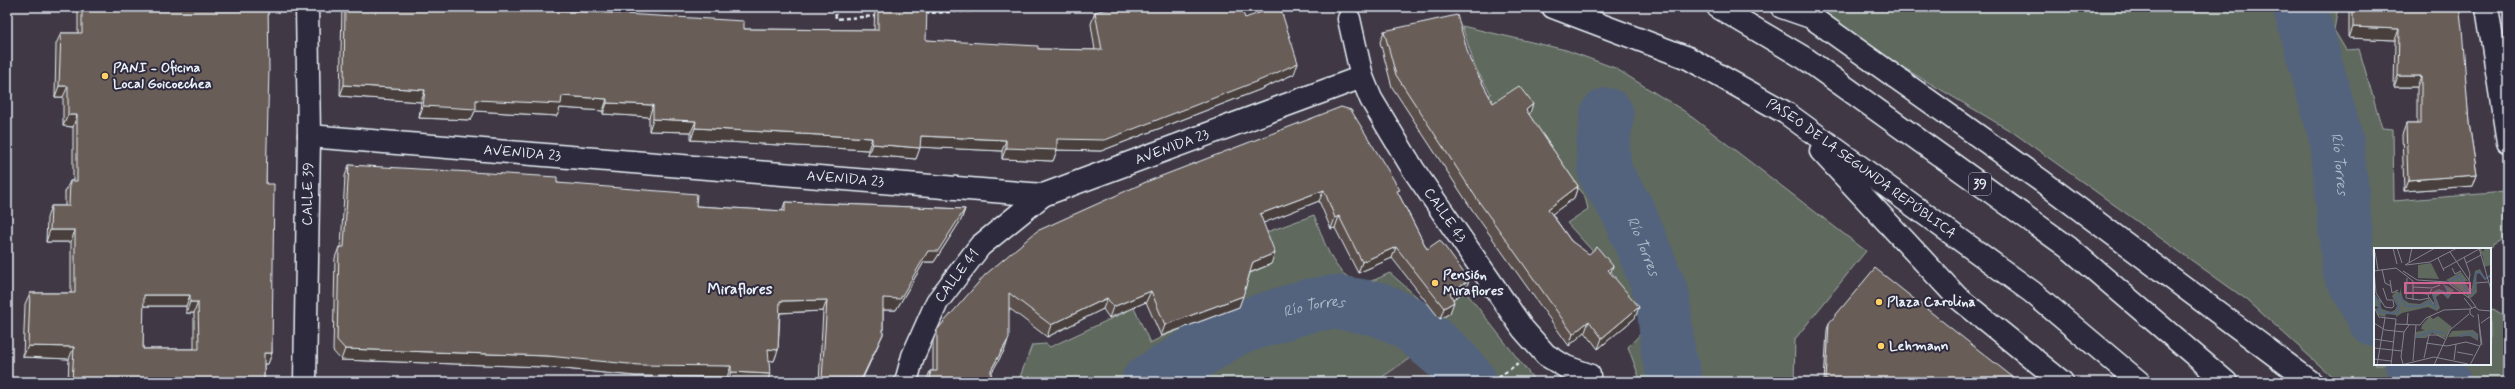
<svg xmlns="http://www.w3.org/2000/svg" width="2515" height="389" font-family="Mynerve,sans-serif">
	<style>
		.built { fill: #4c444b }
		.green { fill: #5f695d; stroke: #a4adaa }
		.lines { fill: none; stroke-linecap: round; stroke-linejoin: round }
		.river { stroke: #53647d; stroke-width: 54 }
		.minor-casing { stroke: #e8f1f8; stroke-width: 25 }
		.trunk-casing { stroke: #e8f1f8; stroke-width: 25 }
		.path { stroke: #e8f1f8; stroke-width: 2.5; stroke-dasharray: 4 3; stroke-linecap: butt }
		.minor { stroke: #2f2a3d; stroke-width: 22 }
		.trunk { stroke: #2f2a3d; stroke-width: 22 }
		.wall { fill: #5a504c; stroke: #e8f1f8; fill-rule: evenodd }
		.shaded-wall { fill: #4a413e; stroke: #e8f1f8 }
		.building { fill: #695d58; stroke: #e8f1f8; fill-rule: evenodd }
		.poi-dot { fill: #ffd166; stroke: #2f2a3d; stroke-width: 1.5 }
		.labels { text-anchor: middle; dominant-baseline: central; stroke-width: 4; stroke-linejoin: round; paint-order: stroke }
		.shield { fill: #2f2a3d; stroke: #b0b5c0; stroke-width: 1 }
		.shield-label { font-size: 13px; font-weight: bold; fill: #e8f1f8 }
		.poi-label { font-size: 14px; font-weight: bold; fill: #e8f1f8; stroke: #2f2a3d; text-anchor: start }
		.street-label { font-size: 14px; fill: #e8f1f8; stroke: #2f2a3d }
		.water-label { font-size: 15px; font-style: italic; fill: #acb9c7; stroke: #2f2a3d }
		.neighbourhood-label { font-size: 15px; font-weight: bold; fill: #e8f1f8; stroke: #2f2a3d }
		.inset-river { fill: none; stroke: #53647d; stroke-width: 2 }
		.inset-road { fill: none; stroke: #83838d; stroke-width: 1 }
		.view { fill: #cf6492; fill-opacity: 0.15; stroke: #cf6492; stroke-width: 2 }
		.inset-edge { fill: none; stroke: #e8f1f8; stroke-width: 2 }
	</style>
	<rect width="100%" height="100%" fill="#403945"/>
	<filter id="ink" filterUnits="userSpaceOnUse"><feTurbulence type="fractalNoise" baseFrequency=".025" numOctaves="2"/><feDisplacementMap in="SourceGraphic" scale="8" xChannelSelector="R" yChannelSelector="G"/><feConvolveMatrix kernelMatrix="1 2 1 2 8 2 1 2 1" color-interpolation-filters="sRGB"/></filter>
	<g filter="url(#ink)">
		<path class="built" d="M1413,356L1436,382H1375Z"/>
		<g class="green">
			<path d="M1801,7H2338L2334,30L2346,50L2359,49L2382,128L2393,129L2394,201L2505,192L2508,236L2488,249H2375V364H2490V308L2508,319V382H2338L2247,300L2014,133Z"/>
			<path d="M1462,26L1566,50L1615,68L1684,111L1866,251L1795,339L1794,382H1641L1628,347L1648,326L1609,284L1616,277L1567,223L1588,209L1585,197L1522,121L1491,113L1481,100L1491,94L1475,67Z"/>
			<path d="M1314,215C1324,239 1335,288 1370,281C1377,280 1384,275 1390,273L1434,312L1465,291L1536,382H1436L1413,356L1375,382H1018L1032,345L1046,344L1050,347L1134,308L1150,343L1166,335L1239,307L1259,235Z"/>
		</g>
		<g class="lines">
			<g class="river">
				<path id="s1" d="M2300,7L2337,142L2349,269L2375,320"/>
				<path id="s2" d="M1607,115L1603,146L1605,173L1629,213L1663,297L1668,352L1676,382"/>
				<path d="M2413,364L2444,382"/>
				<path id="s3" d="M1148,382L1235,329L1307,306L1335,302L1379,309L1410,324L1450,358L1470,382"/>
			</g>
			<defs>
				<g id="minor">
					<path d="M2487,7L2508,142"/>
					<path id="s4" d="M1349,19L1362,77L1371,99L1413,169L1523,329L1546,355L1566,367L1589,375"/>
					<path id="s5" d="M309,136L1043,195L1362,77"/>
					<path id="s6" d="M305,382L309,136L307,7"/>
					<path id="s7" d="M906,382L913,356L937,302L980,246L1043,195"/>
				</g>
				<g id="trunk">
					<path id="s8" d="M1553,7L1688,58L1786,113L2032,292L2139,382"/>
					<path d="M1718,7L1806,59L2069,248L2226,382"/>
					<path d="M1782,7L1811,17L2043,182L2311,382"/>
					<path d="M1821,151L1957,297L2062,382"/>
				</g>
			</defs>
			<use href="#minor" class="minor-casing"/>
			<use href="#trunk" class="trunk-casing"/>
			<g class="path">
				<path d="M835,7L836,19L876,16"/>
				<path d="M925,13L972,11V7"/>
				<path d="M1493,382L1518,363"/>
			</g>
			<use href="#minor" class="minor"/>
			<use href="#trunk" class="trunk"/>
		</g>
		<g class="wall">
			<path d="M78,7H268L266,184L272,353L268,364H264V382H68L69,359L23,357L25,304L30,293H71V242H46L47,218L51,206H65V192L70,181H73V127L63,126V97H55L56,44L61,33H78ZM143,306H186V313H194V349H143Z"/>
			<path d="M342,7H503L744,29L874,30L875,8V7H878L926,40L1038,49L1095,50L1091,24L1095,12L1245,18L1294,74L1259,90L1101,151L1057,150L1053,161L1002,159V151L920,147L916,159L868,155V150L691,140V132L649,131V117L603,114V111L560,108L557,116L475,111L471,120L419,118L421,102L340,96Z"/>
			<path d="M2350,7H2459L2469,123L2477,175L2473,186L2404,191L2402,135L2406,124H2417V87H2394L2395,40L2349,38V9Z"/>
			<path d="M1384,31L1470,60L1493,103L1529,115L1578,186L1574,198L1552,214L1571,241L1610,273L1635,318L1598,349L1585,332L1569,346L1473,211L1392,87L1380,42Z"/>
			<path d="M349,165L557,183L696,206L782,211L785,202L965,209L961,220L934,262H924L896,310H883V334L878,345L861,382H819L823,311L780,313L778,350L774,361L769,360L767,382H727V377L635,376L544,367L341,360L333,351L335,258L339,247H341L345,176Z"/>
			<path d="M1146,182L1398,193L1427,249L1469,280L1465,291L1453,299L1450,313L1440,319L1392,258L1358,273L1335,228L1331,229L1319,201L1263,223L1271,264L1250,273L1239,307L1161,336L1146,302L1109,318L1103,309L1047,337L1009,308L1005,349L991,373V382H926L930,371H933V341L937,330Z"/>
			<path d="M1829,323L2019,382H1824L1827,330Z"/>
		</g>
		<g class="shaded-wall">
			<path d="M2353,27L2399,29L2395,40L2349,38Z"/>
			<path d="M1298,63L1294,74L1259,90L1101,151L1057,150L1053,161L1002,159L1006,148L1057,139Z"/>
			<path d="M2398,76H2421L2417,87H2394Z"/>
			<path d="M344,85L425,90L421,102L340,96Z"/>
			<path d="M59,86H68L63,97H55Z"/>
			<path d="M562,96L607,99L603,111L560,108L557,116L475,111L471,120L419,118L423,106L476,100Z"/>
			<path d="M607,103L653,105L649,117L603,114Z"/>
			<path d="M1533,104L1529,116L1526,110Z"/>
			<path d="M68,115H77L73,127L63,126Z"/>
			<path d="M653,119L696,121L691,132L649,131Z"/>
			<path d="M695,128L872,138L868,150L691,140Z"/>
			<path d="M921,136L1006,140L1002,151L916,147Z"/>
			<path d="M872,144L920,148L916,159L868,155Z"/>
			<path d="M2477,175L2473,186L2404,191L2408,180Z"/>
			<path d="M1578,186L1574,198L1544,220L1548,209Z"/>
			<path d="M1324,190L1319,201L1256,226L1260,214Z"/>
			<path d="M965,209L961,220L934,262H924L896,310H879L883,298L928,251Z"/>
			<path d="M1339,216L1335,228L1331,229L1335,218Z"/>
			<path d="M50,230H75L71,242H46Z"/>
			<path d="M1396,247L1392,258L1358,273L1362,262Z"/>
			<path d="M1275,253L1271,264L1249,273L1253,262Z"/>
			<path d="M1613,266L1609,277L1608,270Z"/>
			<path d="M1469,280L1465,291L1446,304L1450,293Z"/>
			<path d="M1151,291L1146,302L1109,318L1113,307Z"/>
			<path d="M144,295H190L186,306H139Z"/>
			<path d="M1243,296L1239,307L1161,336L1165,325Z"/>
			<path d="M1107,298L1103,309L1047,337L1051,325Z"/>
			<path d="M827,300L823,311L776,313L780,301Z"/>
			<path d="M190,302H198L194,313H186Z"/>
			<path d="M1454,302L1450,313L1440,319L1444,308Z"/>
			<path d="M1639,307L1635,318L1598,349L1602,338Z"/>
			<path d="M1589,321L1585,332L1569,346L1573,334Z"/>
			<path d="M883,334L878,345L861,382H821L822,379Z"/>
			<path d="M1009,338L1005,349L987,381L991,370Z"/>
			<path d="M28,346L74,347L69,359L23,357Z"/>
			<path d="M345,349L548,356L731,366L727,377L635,376L544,367L341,360Z"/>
			<path d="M768,349L778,350L774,361L764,360Z"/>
			<path d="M264,353H272L268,364H260Z"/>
			<path d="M731,372L770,374L767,382H727Z"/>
		</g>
		<g class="building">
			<path d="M82,7H268L269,69L266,184H274L272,353H264V382H72L74,347L28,346L30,293H75V230H50L51,206H69L70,181H77V115H68V86H59L61,33H82ZM144,295H190V302H198L199,349H143Z"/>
			<path d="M345,7H503L744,21V29L878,30V7H927L926,40L1038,46V49L1102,50L1095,12L1115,7H1241L1245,18L1276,7H1280L1298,63L1263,79L1105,140L1057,139V150L1006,148V140L921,136L920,148L872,144V138L695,128L696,121L653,119V105L607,103V99L562,96L561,104L476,100V109L423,106L425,90L344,85Z"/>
			<path d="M2353,7H2459L2462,28L2469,123L2477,175L2408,180L2406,124H2421V76H2398L2399,29L2353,27Z"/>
			<path d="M1457,15L1470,60L1493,103L1519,86L1533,104L1526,110L1578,186L1548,209L1571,241L1589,254L1597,247L1613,266L1608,270L1639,307L1602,338L1589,321L1573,334L1477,199L1396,75L1384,31Z"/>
			<path d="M1341,107L1351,110L1400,190L1397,191L1427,249L1440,240L1469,280L1450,293L1454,302L1444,308L1396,247L1362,262L1339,216L1335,218L1324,190L1260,214L1275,253L1253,262L1243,296L1165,325L1151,291L1113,307L1107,298L1051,325L1009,293V338L991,370V382H931L930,371H937V330L985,275L1037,231L1146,182Z"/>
			<path d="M349,165L557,177V183L697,194L696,206L785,211V202L965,209L938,251H928L900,299L883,298V334L862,378L822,379L827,300L780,301L778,350L768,349L770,374L731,372V366L639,365L548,356L345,349L337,340L339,247H344Z"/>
			<path d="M1875,268L2019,382H1826L1829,323Z"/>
		</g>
	</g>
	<g class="poi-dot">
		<circle cx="105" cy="76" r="4"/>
		<circle cx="1435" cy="283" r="4"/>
		<circle cx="1879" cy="302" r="4"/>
		<circle cx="1881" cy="346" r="4"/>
	</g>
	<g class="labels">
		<rect class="shield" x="1969" y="173" width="22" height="22" rx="3"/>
		<g class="shield-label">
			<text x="1980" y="184">39</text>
		</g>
		<g class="poi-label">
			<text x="113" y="68">PANI - Oficina<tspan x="113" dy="16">Local Goicoechea</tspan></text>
			<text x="1443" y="275">Pensión<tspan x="1443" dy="16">Miraflores</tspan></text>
			<text x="1887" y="302">Plaza Carolina</text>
			<text x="1889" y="346">Lehmann</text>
		</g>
		<g class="street-label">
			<text stroke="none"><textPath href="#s5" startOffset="874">AVENIDA 23</textPath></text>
			<text stroke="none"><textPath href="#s5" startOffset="214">AVENIDA 23</textPath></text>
			<text stroke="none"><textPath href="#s8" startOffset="350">PASEO DE LA SEGUNDA REPÚBLICA</textPath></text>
			<text stroke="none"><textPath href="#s5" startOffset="538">AVENIDA 23</textPath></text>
			<text stroke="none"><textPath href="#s6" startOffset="188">CALLE 39</textPath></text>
			<text stroke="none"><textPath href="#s4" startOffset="221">CALLE 43</textPath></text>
			<text stroke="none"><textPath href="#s7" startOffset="119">CALLE 41</textPath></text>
		</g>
		<g class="water-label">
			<text stroke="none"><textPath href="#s1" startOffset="162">Río Torres</textPath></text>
			<text stroke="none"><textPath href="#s2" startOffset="141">Río Torres</textPath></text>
			<text stroke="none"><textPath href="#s3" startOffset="184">Río Torres</textPath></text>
		</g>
		<g class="neighbourhood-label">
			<text x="740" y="290">Miraflores</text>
		</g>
	</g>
	<g transform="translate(2374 248)">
		<rect width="117" height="117" fill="#403945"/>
		<path d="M107,0L109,4L111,0H117V17L110,19L109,9L105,1ZM57,15L65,31L44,30V17ZM106,21L112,32L105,25L102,26L103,44L97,50L72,32L87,24L94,33H91L92,36L97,44L101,23ZM69,36L80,42L74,51L68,45L62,49L66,60L63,63L54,59L28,65L22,69V67L12,66L11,69L4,67L2,61L5,59L0,58V47H2L8,61L17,64L21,62L23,58L18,48L22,43L26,45V40L29,51L35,55L46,56L55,51L61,57L58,44L65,41L74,45ZM56,68L59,71L64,68L78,79L71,90L58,85L52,90H41L42,84L51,82L47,81L48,77ZM99,82L104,86V93L96,88L74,89L78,83Z" fill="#5f695d"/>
		<path class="inset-river" d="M76,33L86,28L93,44L97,46L100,42L102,25L106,24L111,31L117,27M0,49L6,53L5,64L23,65L25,59L22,51L25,47L32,58H48L55,54L61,60L63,57L59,47L66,43L74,48L73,38M86,88L98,85L104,90M42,89L58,83L71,85"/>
		<path class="inset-road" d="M19,0L23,16M23,0L28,15M105,0L117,42M1,4L4,22M76,4L95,32L97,42M90,9L96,26L95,32M64,10L70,23M35,14L38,0M92,15L107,7M31,17L61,0M32,17L56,14L83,0M78,20L81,26L87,23M8,21L11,35L17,38M69,21L107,0M0,22L2,45L11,59L18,60L20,58L19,52H13L9,40M0,23L22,20L39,33M29,23L43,32L73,34L95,50M33,30L32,50L46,52L55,50M16,32L18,45L24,42M102,35L114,34M39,39L58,40L66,37M58,41L54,48L60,56M39,45L54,46M94,48L102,59M90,50L98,60M39,52V33M0,59L5,69L22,71L17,117M105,62L117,63M104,66L108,97M100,69L96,66V61L101,59L105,62M0,75L11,82L30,84M107,75L117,68M21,76L46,77L52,70L70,62L96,61M33,77L34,65M0,91L20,94M52,95L73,98L92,94L106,98M0,100L28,103M83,104L99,107M50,110L55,87H63L71,91M0,111L17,113M80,112L82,96M39,113L42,77M29,116L27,109L30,84L35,77M3,117L11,70M27,117L60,109L94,116M60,117L76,82L95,66M96,117L107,96L105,76"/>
		<path class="view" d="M31,35H96V45H31Z"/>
		<rect width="117" height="117" class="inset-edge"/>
	</g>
	<rect width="2515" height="389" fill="none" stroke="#2f2a3d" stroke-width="24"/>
	<rect x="12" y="12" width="2491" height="365" fill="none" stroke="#e8f1f8" stroke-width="1.5" filter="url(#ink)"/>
</svg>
